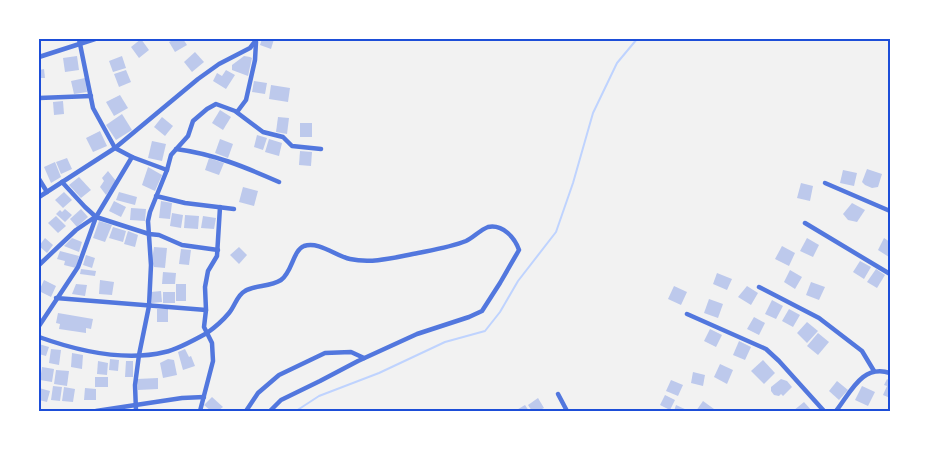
<svg xmlns="http://www.w3.org/2000/svg" width="929" height="450" font-family="'Times New Roman',serif">
	<style>
		.lines { fill: none; stroke-linecap: round; stroke-linejoin: round }
		.stream { stroke: #bfd3fe; stroke-width: 2 }
		.building { fill: #bdc9ec }
		.minor { stroke: #5277de; stroke-width: 4.5 }
		.neatline { fill: none; stroke: #1d4ed8; stroke-width: 2 }
	</style>
	<rect width="100%" height="100%" fill="#f2f2f2"/>
	<g class="lines">
		<path class="stream" d="M296,411L319,396L379,373L445,342L485,331L500,312L518,281L556,232L573,183L593,113L617,63L637,39"/>
	</g>
	<g class="building">
		<path d="M141,39L149,50L139,58L131,47Z"/>
		<path d="M175,39H183L187,45L175,52L169,42Z"/>
		<path d="M262,39H274L271,49L260,45Z"/>
		<path d="M195,52L204,62L192,72L184,62Z"/>
		<path d="M77,56L79,70L65,72L63,58Z"/>
		<path d="M122,56L126,68L113,72L109,61Z"/>
		<path d="M244,56L250,57L252,58L248,76L232,70V65Z"/>
		<path d="M44,69L45,78H39V70Z"/>
		<path d="M126,70L131,82L119,87L114,74Z"/>
		<path d="M226,70L235,75L226,89L213,81L217,73L222,76Z"/>
		<path d="M85,78L87,92L74,94L71,81Z"/>
		<path d="M254,81L267,83L265,94L252,92Z"/>
		<path d="M271,85L290,88L288,102L269,99Z"/>
		<path d="M120,95L128,108L114,116L106,102Z"/>
		<path d="M63,101L64,114L54,115L53,102Z"/>
		<path d="M220,110L231,117L223,130L212,123Z"/>
		<path d="M122,114L132,130L116,140L106,125Z"/>
		<path d="M162,117L173,126L165,136L154,127Z"/>
		<path d="M278,117L289,118L287,134L276,132Z"/>
		<rect x="300" y="123" width="12" height="14"/>
		<path d="M100,131L107,146L93,152L86,138Z"/>
		<path d="M257,135L267,138L263,150L254,147Z"/>
		<path d="M220,139L233,144L228,158L215,153Z"/>
		<path d="M269,139L282,143L279,156L265,152Z"/>
		<path d="M152,141L166,144L162,161L148,158Z"/>
		<path d="M300,151L312,152L311,166L299,165Z"/>
		<path d="M67,158L72,169L61,174L56,162Z"/>
		<path d="M209,158L224,163L219,175L205,170Z"/>
		<path d="M55,162L61,177L51,183L44,167Z"/>
		<path d="M148,167L162,175L155,191L142,185Z"/>
		<path d="M867,169L882,174L878,187L872,188L865,185L862,182Z"/>
		<path d="M843,170L857,173L854,186L840,183Z"/>
		<path d="M108,171L116,181L106,195L100,187L104,181L102,178Z"/>
		<path d="M79,177L91,190L81,198L69,185Z"/>
		<path d="M801,183L813,186L810,201L797,198Z"/>
		<path d="M243,187L258,191L254,206L239,202Z"/>
		<path d="M64,192L72,200L63,208L55,200Z"/>
		<path d="M119,192L137,197L135,205L116,200Z"/>
		<path d="M114,201L126,207L121,217L109,211Z"/>
		<path d="M161,201L172,203L170,219L159,218Z"/>
		<path d="M852,203L865,210L857,222L848,220L843,214Z"/>
		<path d="M131,208L146,209L145,221L130,220Z"/>
		<path d="M65,209L72,215L65,222L56,214L60,210L62,212Z"/>
		<path d="M81,209L88,217L77,227L70,219Z"/>
		<path d="M172,213L183,215L181,228L170,226Z"/>
		<path d="M185,215L199,216L198,229L184,228Z"/>
		<path d="M56,216L66,226L58,233L48,223Z"/>
		<path d="M203,216L216,218L214,229L201,228Z"/>
		<path d="M99,221L112,225L105,242L93,238Z"/>
		<path d="M113,227L126,231L123,242L109,238Z"/>
		<path d="M128,231L138,235L135,247L124,244Z"/>
		<path d="M45,238L53,245L47,253L39,246Z"/>
		<path d="M72,238L82,242L79,252L64,246Z"/>
		<path d="M807,238L819,245L813,257L800,251Z"/>
		<path d="M884,238L890,242L889,257L878,250Z"/>
		<path d="M782,246L795,253L789,266L775,259Z"/>
		<path d="M154,247L167,248L165,268L154,267L152,260Z"/>
		<path d="M239,247L247,255L239,264L230,255Z"/>
		<path d="M181,249L191,250L189,265L179,264Z"/>
		<path d="M60,251L79,256L76,268L64,265L65,261L57,259Z"/>
		<path d="M86,255L95,258L92,268L83,265Z"/>
		<path d="M860,261L871,267L864,279L853,272Z"/>
		<path d="M81,269L96,271L95,276L80,274Z"/>
		<path d="M876,269L885,275L877,288L867,282Z"/>
		<path d="M790,270L802,277L795,289L784,282Z"/>
		<path d="M163,272L176,273L175,284H162Z"/>
		<path d="M717,273L732,279L727,290L713,284Z"/>
		<path d="M44,280L56,286L51,297L39,291Z"/>
		<path d="M100,280L114,282L112,295L99,294Z"/>
		<path d="M811,282L825,287L819,300L806,295Z"/>
		<path d="M76,284L87,285L85,296L72,294Z"/>
		<rect x="176" y="284" width="10" height="17"/>
		<path d="M674,286L687,292L681,305L668,299Z"/>
		<path d="M747,286L758,293L751,305L738,297Z"/>
		<path d="M161,291L162,302L152,303L151,292Z"/>
		<rect x="163" y="292" width="12" height="11"/>
		<path d="M709,299L723,304L718,318L704,313Z"/>
		<path d="M772,300L783,306L776,319L765,314Z"/>
		<rect x="157" y="309" width="11" height="13"/>
		<path d="M789,309L800,315L793,327L782,321Z"/>
		<path d="M58,313L93,319L91,329L86,328V333L59,329L60,324L56,323Z"/>
		<path d="M754,317L765,323L759,335L747,329Z"/>
		<path d="M807,322L818,331L807,343L797,333Z"/>
		<path d="M710,329L722,335L716,347L704,341Z"/>
		<path d="M818,333L829,342L818,355L807,346Z"/>
		<path d="M739,341L751,347L745,360L733,355Z"/>
		<path d="M39,344L49,347L46,356L39,354Z"/>
		<path d="M51,349L61,350L59,365L49,363Z"/>
		<path d="M185,349L189,357L191,356L195,366L183,370L178,352Z"/>
		<path d="M72,353L83,355L82,369L71,367Z"/>
		<path d="M110,359L119,360L118,371L109,370Z"/>
		<path d="M168,359L174,360L177,375L163,378L160,363Z"/>
		<path d="M763,360L775,373L764,384L751,371Z"/>
		<path d="M98,361L108,363L107,375L97,374Z"/>
		<path d="M126,361H133V377H125Z"/>
		<path d="M720,364L733,370L727,384L714,377Z"/>
		<path d="M42,367L54,369L52,382L40,380Z"/>
		<path d="M56,370L69,371L67,386L54,384Z"/>
		<path d="M693,372L705,375L703,386L691,383Z"/>
		<rect x="95" y="377" width="13" height="10"/>
		<path d="M158,378V389L138,390L137,379Z"/>
		<path d="M781,379L787,381L792,387L783,396L781,394L779,396L774,395L771,391V387Z"/>
		<path d="M887,379L890,381V398L883,395L887,386L884,385Z"/>
		<path d="M671,380L683,385L678,396L666,391Z"/>
		<path d="M837,381L848,390L839,400L829,391Z"/>
		<path d="M53,386L62,387L60,401L51,400Z"/>
		<path d="M862,386L875,392L868,406L855,400Z"/>
		<path d="M64,387L75,389L73,402L62,401Z"/>
		<path d="M39,388L50,391L47,402L39,400Z"/>
		<path d="M85,388L96,389V400H84Z"/>
		<path d="M665,395L675,400L670,410L660,405Z"/>
		<path d="M212,397L223,407L218,411H211L204,405Z"/>
		<path d="M538,398L544,408L538,411H532L528,405Z"/>
		<path d="M703,401L714,409L713,411H696Z"/>
		<path d="M804,402L812,411H793Z"/>
		<path d="M525,405L529,411H515Z"/>
		<path d="M676,405L689,411H674Z"/>
	</g>
	<g class="lines">
		<g class="minor">
			<path d="M79,39L93,108L115,148L132,157L167,170"/>
			<path d="M39,57L95,39"/>
			<path d="M39,98L91,96"/>
			<path d="M237,112L246,100L255,60L256,42"/>
			<path d="M176,149C214,154 245,167 279,182"/>
			<path d="M39,179L47,192"/>
			<path d="M62,182L85,207L96,217L149,234L159,235L182,245L218,250"/>
			<path d="M825,183L890,211"/>
			<path d="M156,196L185,203L234,209"/>
			<path d="M39,197L115,148L198,79L219,64L250,48L257,39"/>
			<path d="M805,223L890,274"/>
			<path d="M39,265L76,230L95,217"/>
			<path d="M759,287L819,318L862,351L874,371"/>
			<path d="M56,298L206,310"/>
			<path d="M687,314L766,349L779,361L824,411"/>
			<path d="M39,326L78,267L96,217L132,157"/>
			<path d="M39,337C78,351 124,362 165,352C175,350 198,338 207,333C214,328 224,319 229,313C235,306 237,295 245,291C255,285 270,287 281,280C292,273 293,250 304,246C319,241 336,256 350,259C373,264 396,257 418,253C433,250 451,247 466,241C473,238 480,230 488,227C503,224 515,238 519,250L500,283L482,311L469,317L417,334L358,361L320,381L281,400L270,411"/>
			<path d="M558,394L567,411"/>
			<path d="M96,411L182,398L204,397"/>
			<path d="M136,411L135,385L139,355L149,306L151,265L148,221L150,212L167,170L171,155L188,136L193,121L207,109L216,104L235,111L263,132L283,137L292,146L321,149"/>
			<path d="M200,411L213,361L212,343L204,327L206,310L205,287L208,271L217,256L220,207"/>
			<path d="M246,411L258,393L279,375L325,353L351,352L364,358"/>
			<path d="M836,411C851,392 862,364 890,373"/>
		</g>
	</g>
	<rect width="929" height="450" fill="none" stroke="#ffffff" stroke-width="80"/>
	<rect x="40" y="40" width="849" height="370" class="neatline"/>
</svg>
